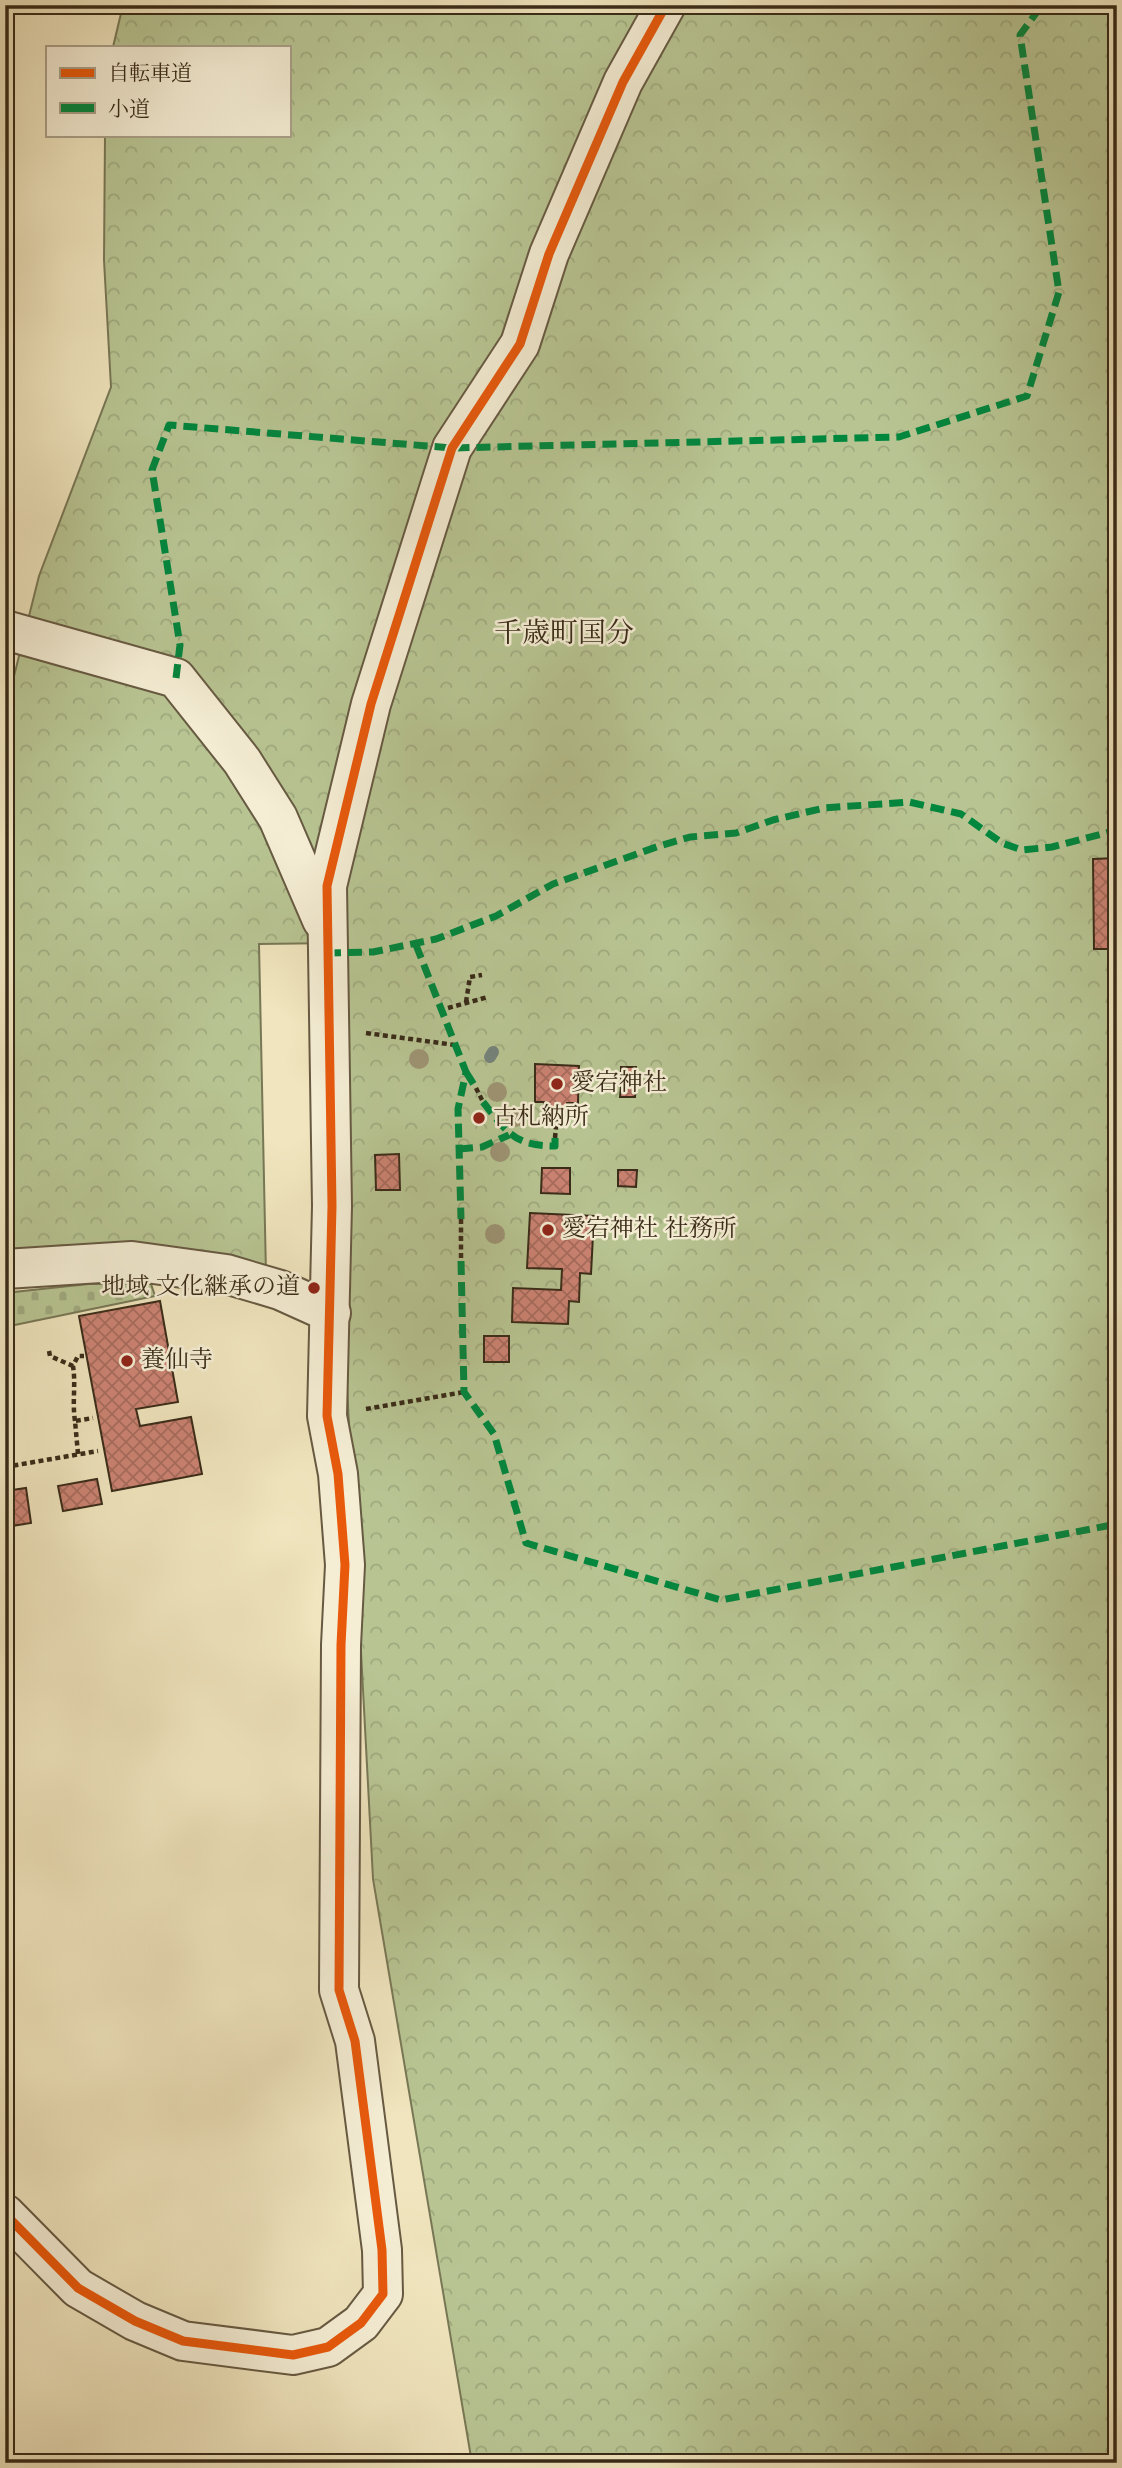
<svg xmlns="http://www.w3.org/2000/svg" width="1122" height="2468" font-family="'Old Standard TT','Noto Serif JP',serif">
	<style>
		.forest { fill: url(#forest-crowns); stroke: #787856; stroke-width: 2 }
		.cemetery { fill: url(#cemetery-stones); stroke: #787856; stroke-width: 2 }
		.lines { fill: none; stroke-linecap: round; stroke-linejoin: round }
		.stream { stroke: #76837a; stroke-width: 12 }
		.building { fill: url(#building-cross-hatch); stroke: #392b18; stroke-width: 2 }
		.minor-casing { stroke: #675a42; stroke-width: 42 }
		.path { stroke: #392b18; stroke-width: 4.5; stroke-dasharray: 5 3.5; stroke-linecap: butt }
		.minor { stroke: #f5eed5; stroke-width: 38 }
		.quiet { stroke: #00873e; stroke-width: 7; stroke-dasharray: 14 7; stroke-linecap: butt }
		.cycleway-casing { stroke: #f5eed5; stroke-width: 13 }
		.cycleway { stroke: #e8590c; stroke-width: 9 }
		.tree { fill: #9d9474 }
		.poi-dot { fill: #8f2418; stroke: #f5eed5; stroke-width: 2.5 }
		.labels { text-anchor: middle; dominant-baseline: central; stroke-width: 5; stroke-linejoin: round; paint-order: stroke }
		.poi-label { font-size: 24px; fill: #392b18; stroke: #f5eed5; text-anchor: start }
		.quarter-label { font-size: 28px; fill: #392b18; stroke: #f5eed5 }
	</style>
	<defs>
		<pattern id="forest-crowns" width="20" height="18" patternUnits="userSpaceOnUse" patternTransform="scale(1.75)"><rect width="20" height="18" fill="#b8c593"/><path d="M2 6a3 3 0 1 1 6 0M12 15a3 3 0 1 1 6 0" fill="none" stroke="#9fa97e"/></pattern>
		<pattern id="cemetery-stones" width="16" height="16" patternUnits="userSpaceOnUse" patternTransform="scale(1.75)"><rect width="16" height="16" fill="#b8c593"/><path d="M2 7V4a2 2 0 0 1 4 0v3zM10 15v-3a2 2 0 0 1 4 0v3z" fill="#9fa97e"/></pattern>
		<pattern id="building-cross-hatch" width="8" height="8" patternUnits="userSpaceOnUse" patternTransform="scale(1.75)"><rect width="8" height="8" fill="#cc8373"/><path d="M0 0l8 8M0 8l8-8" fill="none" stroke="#a76b5d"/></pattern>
	</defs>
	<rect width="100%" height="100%" fill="#f0e5be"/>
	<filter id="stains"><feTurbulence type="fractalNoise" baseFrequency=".00286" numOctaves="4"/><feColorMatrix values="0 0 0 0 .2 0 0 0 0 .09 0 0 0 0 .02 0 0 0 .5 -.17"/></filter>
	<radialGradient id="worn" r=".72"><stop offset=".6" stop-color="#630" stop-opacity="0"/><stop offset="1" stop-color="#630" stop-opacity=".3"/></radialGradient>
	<path class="forest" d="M123,5H1117V2463H472L373,1879L344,1330L336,943L259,944L266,1274L188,1252L68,1245L5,1250V712L39,576L111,387L104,260L105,135H289V47H113Z"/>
	<path class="cemetery" d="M88,1284H151L155,1296L5,1327V1293Z"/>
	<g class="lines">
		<path class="stream" d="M490,1057L493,1052"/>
	</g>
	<g class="building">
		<path d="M1117,858V949H1094L1093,859Z"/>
		<path d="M535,1064L579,1066L578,1103H567V1121L544,1120V1102H535Z"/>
		<rect x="621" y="1067" width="15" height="12"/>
		<path d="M621,1086H636L635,1097H620Z"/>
		<path d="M399,1154L400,1190H376L375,1155Z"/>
		<path d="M542,1168H570V1194L541,1193Z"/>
		<path d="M618,1170H637L636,1187L618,1186Z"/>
		<path d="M530,1213L594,1216L591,1274L580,1273L579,1302L569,1301L568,1324L512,1322L513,1288L561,1290L562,1269L527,1268Z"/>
		<path d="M160,1301L178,1402L136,1409L140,1426L191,1417L202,1474L112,1491L79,1316Z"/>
		<rect x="484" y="1336" width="25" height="26"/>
		<path d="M97,1479L102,1504L63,1511L58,1486Z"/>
		<path d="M26,1488L31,1523L5,1527V1491Z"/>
	</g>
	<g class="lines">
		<defs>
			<g id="minor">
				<path d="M5,630L176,678L242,761L278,818L322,920"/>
				<path d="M5,1269L132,1261L226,1274L280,1290L331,1313"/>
				<path d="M5,2214L78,2288L135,2321L183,2341L293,2355L328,2347L361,2323L383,2294L382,2250L355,2041L339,1990L341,1645L345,1565L338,1474L327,1416L332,1206L327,886L371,704L452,448L520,344L549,254L623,82L666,5"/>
			</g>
		</defs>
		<use href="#minor" class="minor-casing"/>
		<g class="path">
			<path d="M466,1002L470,977L482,975"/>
			<path d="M448,1008L488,997"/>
			<path d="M366,1033L455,1045"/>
			<path d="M476,1088L483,1102"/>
			<path d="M555,1138L556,1126"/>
			<path d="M461,1219V1261"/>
			<path d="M49,1351L50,1356L73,1366"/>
			<path d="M366,1409L464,1392"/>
			<path d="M75,1421C72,1401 76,1385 73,1366L78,1356H84"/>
			<path d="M78,1454L75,1421L93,1418"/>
			<path d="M5,1467L98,1451"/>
		</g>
		<use href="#minor" class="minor"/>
		<g class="quiet">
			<path d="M176,678L180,645L152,470L169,425L452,448L899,437L1027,396L1059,292L1020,35L1042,5"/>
			<path d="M416,945L466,1072L458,1109L461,1219"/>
			<path d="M327,953L373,952L436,939L496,916L553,884L659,846L690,837L736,833L773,820L824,808L909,802L961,814L1002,843L1022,850L1052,847L1117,830"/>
			<path d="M466,1072L476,1088"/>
			<path d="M483,1102C507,1132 514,1146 555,1146V1138"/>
			<path d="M459,1149L482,1147L509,1135"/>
			<path d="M461,1261L464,1392L494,1434L526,1543L721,1600L1117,1524"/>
		</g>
		<defs>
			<path id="cycleway" d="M5,2214L78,2288L135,2321L183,2341L293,2355L328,2347L361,2323L383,2294L382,2250L355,2041L339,1990L341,1645L345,1565L338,1474L327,1416L332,1206L327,886L371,704L452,448L520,344L549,254L623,82L666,5"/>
		</defs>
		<use href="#cycleway" class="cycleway-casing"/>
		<use href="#cycleway" class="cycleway"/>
	</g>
	<g class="tree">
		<circle cx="419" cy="1059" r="10"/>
		<circle cx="497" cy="1092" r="10"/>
		<circle cx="515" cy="1117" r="10"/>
		<circle cx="500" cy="1152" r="10"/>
		<circle cx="495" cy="1234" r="10"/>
	</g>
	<g class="poi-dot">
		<circle cx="557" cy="1084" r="7"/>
		<circle cx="479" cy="1118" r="7"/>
		<circle cx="548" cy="1230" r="7"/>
		<circle cx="314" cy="1288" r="7"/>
		<circle cx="127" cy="1361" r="7"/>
	</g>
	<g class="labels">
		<g class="poi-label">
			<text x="571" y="1084">愛宕神社</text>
			<text x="493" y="1118">古札納所</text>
			<text x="562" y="1230">愛宕神社 社務所</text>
			<text x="300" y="1288" text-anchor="end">地域 文化継承の道</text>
			<text x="141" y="1361">養仙寺</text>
		</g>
		<g class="quarter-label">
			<text x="564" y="635">千歳町国分</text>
		</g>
	</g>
	<rect width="1122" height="2468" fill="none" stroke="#f0e5be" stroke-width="28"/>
	<rect x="7" y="7" width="1108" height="2454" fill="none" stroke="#392b18" stroke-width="3.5"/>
	<rect x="14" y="14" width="1094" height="2440" fill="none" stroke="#392b18" stroke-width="2"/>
	<rect x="46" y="46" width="245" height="91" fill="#f5eed5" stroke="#aaa089" stroke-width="2"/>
	<rect x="60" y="68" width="35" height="10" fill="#e8590c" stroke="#aaa089" stroke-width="2"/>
	<text x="108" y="80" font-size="21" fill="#392b18">自転車道</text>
	<rect x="60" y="103" width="35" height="10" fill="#00873e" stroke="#aaa089" stroke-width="2"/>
	<text x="108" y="116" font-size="21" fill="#392b18">小道</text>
	<rect width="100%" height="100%" filter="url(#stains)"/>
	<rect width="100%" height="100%" fill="url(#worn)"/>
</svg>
